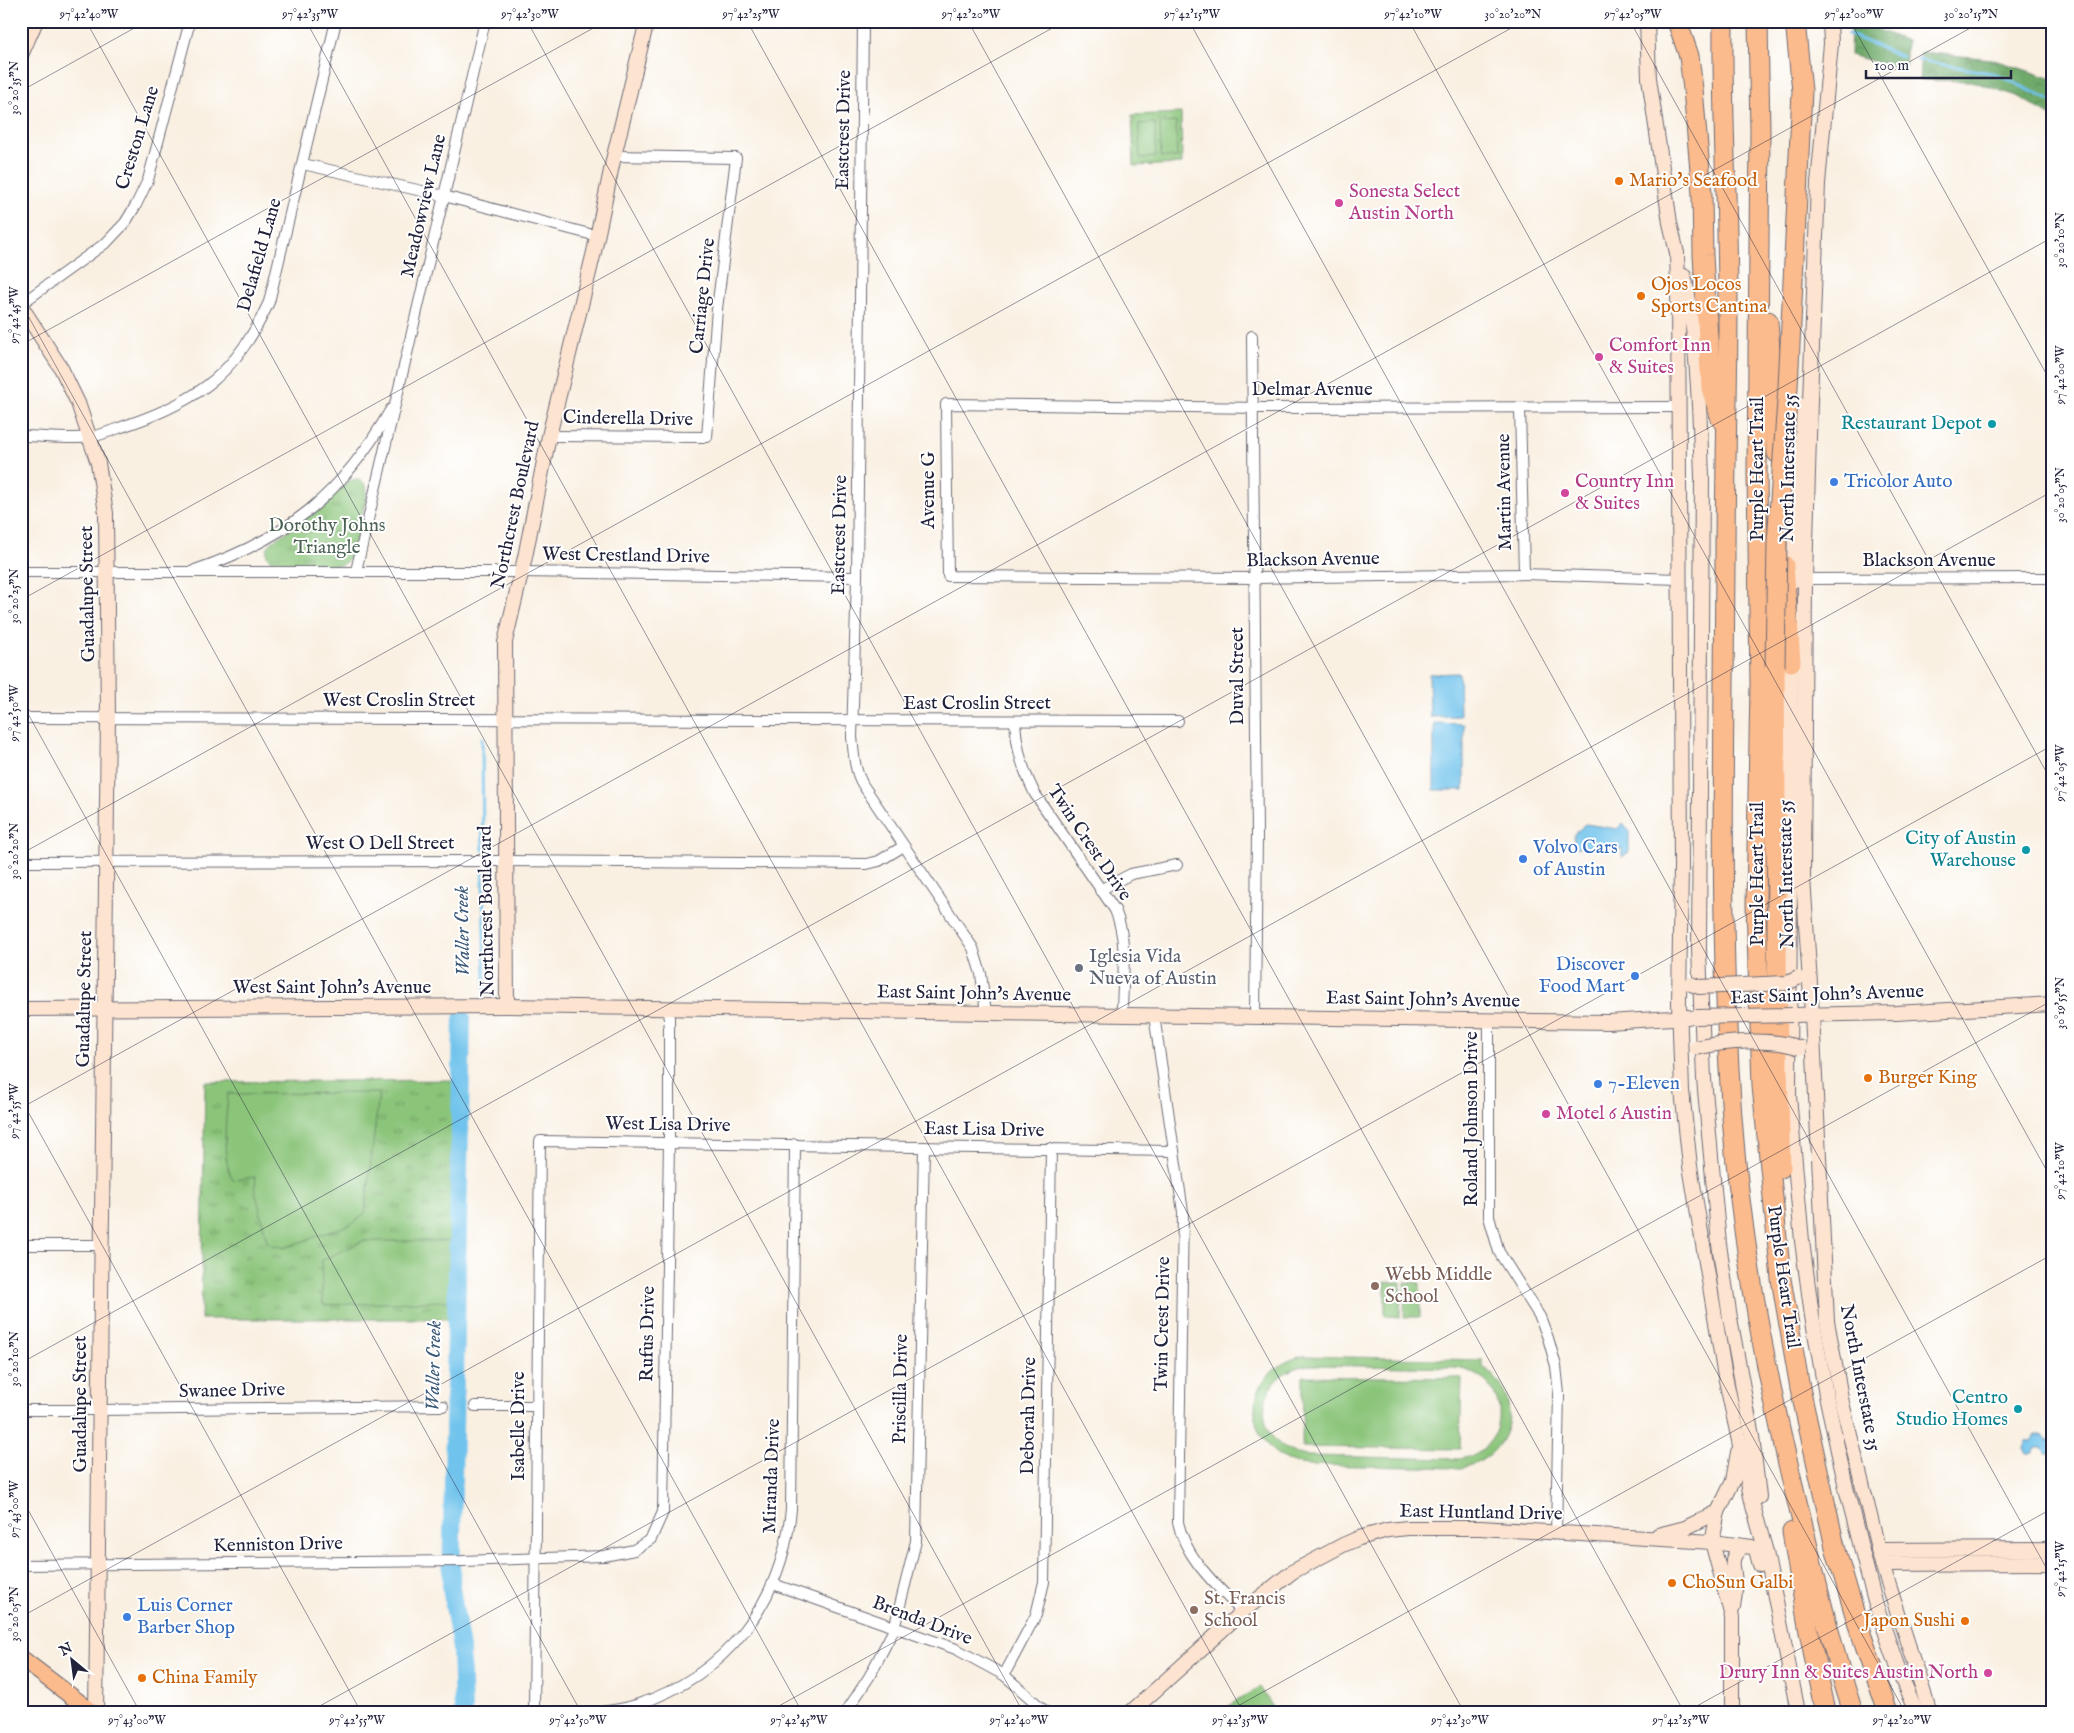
<svg xmlns="http://www.w3.org/2000/svg" width="2074" height="1733" font-family="'IM FELL English',serif">
	<style>
		.grass { fill: url(#grass-tufts); stroke: #56745a }
		.forest { fill: url(#forest-crowns); stroke: #496652 }
		.pitch { fill: #8bc57a; stroke: #56745a; fill-rule: evenodd }
		.water { fill: #6fc3ec; stroke: #487294 }
		.lines { fill: none; stroke-linecap: round; stroke-linejoin: round }
		.stream { stroke: #6fc3ec; stroke-width: 3 }
		.river { stroke: #6fc3ec; stroke-width: 18 }
		.street-casing { stroke: #6d6a75; stroke-width: 12 }
		.secondary-casing { stroke: #6d6a75; stroke-width: 16 }
		.primary-casing { stroke: #6d6a75; stroke-width: 18 }
		.highway-casing { stroke: #6d6a75; stroke-width: 21 }
		.street { stroke: #fff; stroke-width: 10 }
		.secondary { stroke: #fde4d1; stroke-width: 14 }
		.primary { stroke: #fbbb8d; stroke-width: 16 }
		.highway { stroke: #fbbb8d; stroke-width: 19 }
		.secondary-bridge-casing { stroke: #6d6a75; stroke-width: 16; stroke-linecap: butt }
		.highway-bridge-casing { stroke: #6d6a75; stroke-width: 21; stroke-linecap: butt }
		.secondary-bridge { stroke: #fde4d1; stroke-width: 14 }
		.highway-bridge { stroke: #fbbb8d; stroke-width: 19 }
		.ticks { fill: none; stroke: #22223b; stroke-width: 1; stroke-opacity: 0.45 }
		.food-dot { fill: #e8710a; stroke: #fff; stroke-width: 2 }
		.hotel-dot { fill: #d1479c; stroke: #fff; stroke-width: 2 }
		.culture-dot { fill: #0f9aa8; stroke: #fff; stroke-width: 2 }
		.shop-dot { fill: #3f7fe0; stroke: #fff; stroke-width: 2 }
		.worship-dot { fill: #6b7280; stroke: #fff; stroke-width: 2 }
		.education-dot { fill: #8d6e63; stroke: #fff; stroke-width: 2 }
		.labels { text-anchor: middle; dominant-baseline: central; stroke-width: 4; stroke-linejoin: round; paint-order: stroke }
		.street-label { font-size: 19px; fill: #22223b; stroke: #fff }
		.food-label { font-size: 19px; fill: #c56008; stroke: #fff; text-anchor: start }
		.hotel-label { font-size: 19px; fill: #b23c85; stroke: #fff; text-anchor: start }
		.culture-label { font-size: 19px; fill: #0d838f; stroke: #fff; text-anchor: end }
		.shop-label { font-size: 19px; fill: #366cbe; stroke: #fff; text-anchor: start }
		.park-label { font-size: 19px; fill: #4c6354; stroke: #fff }
		.worship-label { font-size: 19px; fill: #5b616d; stroke: #fff; text-anchor: start }
		.education-label { font-size: 19px; fill: #785e54; stroke: #fff; text-anchor: start }
		.water-label { font-size: 20px; font-style: italic; fill: #3d5a79; stroke: #fff }
		.neatline { fill: none; stroke: #22223b; stroke-width: 2 }
		.ticks-label { font-size: 12px; text-anchor: middle; fill: #22223b }
	</style>
	<defs>
		<pattern id="grass-tufts" width="24" height="20" patternUnits="userSpaceOnUse" patternTransform="scale(1.25)"><rect width="24" height="20" fill="#8bc57a"/><path d="M3 7l-1-3M5 7V3M7 7l1-3M15 17l-1-3M17 17v-4M19 17l1-3" fill="none" stroke="#71a065"/></pattern>
		<pattern id="forest-crowns" width="20" height="18" patternUnits="userSpaceOnUse" patternTransform="scale(1.25)"><rect width="20" height="18" fill="#70aa6a"/><path d="M2 6a3 3 0 1 1 6 0M12 15a3 3 0 1 1 6 0" fill="none" stroke="#5c8a58"/></pattern>
	</defs>
	<rect width="100%" height="100%" fill="#fff"/>
	<filter id="ink" filterUnits="userSpaceOnUse"><feTurbulence type="fractalNoise" baseFrequency=".02" numOctaves="2"/><feDisplacementMap in="SourceGraphic" scale="10" xChannelSelector="R" yChannelSelector="G"/><feConvolveMatrix kernelMatrix="1 2 1 2 8 2 1 2 1" color-interpolation-filters="sRGB"/></filter>
	<filter id="wash" filterUnits="userSpaceOnUse"><feTurbulence type="fractalNoise" baseFrequency=".0096" numOctaves="4" result="noise"/><feDisplacementMap in="SourceGraphic" scale="20" xChannelSelector="R" yChannelSelector="G"/><feGaussianBlur stdDeviation="1.12" result="paint"/><feColorMatrix in="noise" values="0 0 0 0 0 0 0 0 0 0 0 0 0 0 0 0 0 1.4 0 .05"/><feComposite in="paint" operator="in"/></filter>
	<g filter="url(#wash)">
		<rect width="100%" height="100%" fill="#f9f0e2"/>
		<g class="grass">
			<path d="M1181,113L1182,164L1134,166L1132,115Z"/>
			<path d="M359,479L366,485L367,494L352,557L342,565H277C249,549 284,534 297,526C303,521 309,516 316,511C328,501 342,479 359,479Z"/>
			<path d="M457,1080V1319H201L205,1082Z"/>
		</g>
		<g class="forest">
			<path d="M1851,21H1855L1907,41L1905,70L1850,55Z"/>
			<path d="M1921,52L1992,59L2053,79V117L2017,96L1971,81L1919,80Z"/>
		</g>
		<g class="pitch">
			<path d="M1176,122L1177,157H1161L1160,123Z"/>
			<path d="M1155,123L1156,157L1140,158L1139,124Z"/>
			<path d="M379,1093L365,1213L354,1223L284,1248L278,1245L274,1246L267,1242L254,1185L256,1184L255,1177L233,1180C221,1160 226,1117 228,1094Z"/>
			<path d="M363,1241H450L449,1301L323,1305L321,1261Z"/>
			<path d="M1385,1282H1401L1400,1317L1385,1316Z"/>
			<path d="M1405,1282L1420,1283V1317H1404Z"/>
			<path d="M1303,1356L1483,1360V1367C1527,1398 1512,1458 1461,1468L1308,1465C1240,1458 1236,1371 1303,1356ZM1311,1365L1455,1368C1511,1374 1515,1448 1460,1459L1308,1456C1248,1449 1251,1369 1311,1365Z"/>
			<path d="M1303,1376L1462,1378L1460,1449L1302,1447Z"/>
			<path d="M1260,1687L1276,1712H1218Z"/>
		</g>
		<g class="water">
			<path d="M1459,673L1460,716L1430,717L1429,674Z"/>
			<path d="M1434,723L1464,724V790H1434Z"/>
			<path d="M1623,823L1629,832V852L1622,857V849L1574,847V834L1586,824L1617,829Z"/>
			<path d="M2036,1435H2042L2046,1441H2053V1453H2046L2043,1447H2036L2033,1453H2026L2023,1447L2026,1441H2032Z"/>
		</g>
		<g class="lines">
			<g class="stream">
				<path d="M1848,34L1903,57"/>
				<path d="M1918,60L1997,74L2053,102"/>
				<path d="M482,738L483,850"/>
				<path d="M483,872L485,990"/>
				<path d="M21,1700L41,1712"/>
			</g>
			<path class="river" d="M462,1019L451,1587L461,1649L463,1712"/>
		</g>
	</g>
	<g filter="url(#ink)">
		<g class="lines">
			<defs>
				<g id="street">
					<path d="M863,21L857,577L852,737C854,754 854,770 863,785L973,948L981,974L986,1013"/>
					<path d="M303,164L444,196L597,236"/>
					<path d="M21,304L107,242L125,223L136,205L148,180L190,21"/>
					<path d="M1252,336L1257,834L1255,1016"/>
					<path d="M1678,407L1265,408L946,404L948,576L1255,578L1524,574L1679,579"/>
					<path d="M1520,408L1524,574"/>
					<path d="M21,436C42,436 70,440 90,437C103,435 118,428 130,424C200,400 238,371 269,302L336,21"/>
					<path d="M549,436L707,437L717,309L736,158L614,156"/>
					<path d="M195,570C288,538 342,495 391,409"/>
					<path d="M356,571L485,21"/>
					<path d="M21,572H521L857,577"/>
					<path d="M1805,579L2053,578"/>
					<path d="M21,718L1178,721"/>
					<path d="M1015,722C1017,750 1022,768 1035,794L1115,910C1129,943 1122,980 1122,1015"/>
					<path d="M21,862L505,861L867,864L879,861L904,846"/>
					<path d="M1100,890L1131,874L1177,865"/>
					<path d="M1154,1015L1183,1212L1178,1522C1186,1560 1217,1585 1242,1612"/>
					<path d="M1489,1019V1217L1499,1252L1540,1317L1548,1338L1556,1366L1559,1394L1556,1533"/>
					<path d="M21,1245H100"/>
					<path d="M475,1406H537"/>
					<path d="M21,1410H100L443,1406"/>
					<path d="M21,1565L463,1561L604,1556L634,1550L651,1539L663,1512L669,1142V1008"/>
					<path d="M773,1584L956,1649L1004,1675L1046,1712"/>
					<path d="M1004,1675L1036,1615L1044,1582L1051,1148"/>
					<path d="M534,1712L540,1141L1174,1151"/>
					<path d="M602,1712C613,1710 625,1709 636,1705C726,1675 782,1604 791,1509L795,1144"/>
					<path d="M846,1712L869,1677L894,1629L916,1541L924,1147"/>
				</g>
				<g id="secondary">
					<path d="M1647,21L1649,78L1670,223L1677,253L1678,286L1681,866L1679,1003L1682,1091L1690,1166L1724,1371L1753,1506L1766,1552L1798,1712"/>
					<path d="M1830,21L1831,44L1818,183L1810,401L1805,579L1803,877L1812,1014L1827,1321L1842,1403L1882,1564L1930,1712"/>
					<path d="M21,55L36,21"/>
					<path d="M1684,276C1689,294 1690,312 1693,329C1699,378 1700,427 1702,476L1699,950L1704,1079L1719,1244L1730,1318L1752,1436L1759,1497"/>
					<path d="M21,306L61,368L78,403L98,463L106,513L108,718L96,1712"/>
					<path d="M1793,581L1800,405"/>
					<path d="M1791,652L1789,1096L1802,1241L1812,1316L1826,1395L1847,1492L1875,1602L1901,1677L1916,1712"/>
					<path d="M507,1006L505,642L525,557L549,436L594,252L614,156L647,21"/>
					<path d="M21,1009L507,1006L1608,1022L1688,1017"/>
					<path d="M1792,1015L1896,1013L2053,1004"/>
					<path d="M1658,1535L1685,1528L1718,1512"/>
					<path d="M1878,1550L2053,1549"/>
					<path d="M1882,1564L2053,1563"/>
					<path d="M1733,1608C1734,1600 1736,1591 1735,1583C1734,1566 1727,1559 1743,1546"/>
					<path d="M1131,1712L1242,1612L1292,1572L1343,1545L1359,1538L1388,1530L1408,1528H1480L1712,1542L1752,1547L1756,1550L1760,1565"/>
					<path d="M1732,1712V1617L1712,1542L1718,1512L1733,1481L1738,1452"/>
				</g>
				<path id="primary" d="M21,1658L92,1712"/>
				<g id="highway">
					<path d="M1677,21L1689,56L1693,89L1702,194L1703,255L1711,388L1721,419"/>
					<path d="M1723,21C1722,116 1728,210 1728,304C1728,389 1725,475 1725,561C1724,746 1719,932 1732,1117C1742,1254 1769,1389 1802,1522C1817,1585 1832,1649 1853,1712"/>
					<path d="M1758,21L1760,131L1757,473L1760,684L1756,905L1762,1086L1781,1279L1800,1388L1835,1547L1857,1622L1888,1712"/>
					<path d="M1768,321L1777,453"/>
					<path d="M1784,565L1791,662"/>
					<path d="M1775,666L1778,1068L1781,1168"/>
					<path d="M1792,1532L1809,1632L1826,1712"/>
				</g>
			</defs>
			<use href="#street" class="street-casing"/>
			<use href="#secondary" class="secondary-casing"/>
			<use href="#primary" class="primary-casing"/>
			<use href="#highway" class="highway-casing"/>
			<use href="#street" class="street"/>
			<use href="#secondary" class="secondary"/>
			<use href="#primary" class="primary"/>
			<use href="#highway" class="highway"/>
			<defs>
				<g id="secondary-bridge">
					<path d="M1691,984L1699,987L1787,983L1798,978"/>
					<path d="M1696,1017L1792,1015"/>
					<path d="M1696,1048C1725,1041 1773,1038 1800,1048"/>
				</g>
				<path id="highway-bridge" d="M1775,666L1777,542L1788,387L1802,91L1795,21"/>
			</defs>
			<use href="#secondary-bridge" class="secondary-bridge-casing"/>
			<use href="#highway-bridge" class="highway-bridge-casing"/>
			<use href="#secondary-bridge" class="secondary-bridge"/>
			<use href="#highway-bridge" class="highway-bridge"/>
		</g>
	</g>
	<path class="ticks" d="M86,21L1023,1712M306,21L1243,1712M527,21L1464,1712M747,21L1684,1712M968,21L1905,1712M1189,21L2053,1580M1409,21L2053,1182M1630,21L2053,784M1850,21L2053,386M21,91L147,21M21,303L802,1712M21,345L606,21M21,600L1065,21M21,701L581,1712M21,854L1524,21M21,1099L361,1712M21,1108L1983,21M21,1363L2053,237M21,1497L140,1712M21,1617L2053,491M309,1712L2053,745M768,1712L2053,1000M1227,1712L2053,1254M1686,1712L2053,1508"/>
	<g class="food-dot">
		<circle cx="1619" cy="181" r="5"/>
		<circle cx="1641" cy="296" r="5"/>
		<circle cx="1868" cy="1078" r="5"/>
		<circle cx="1672" cy="1583" r="5"/>
		<circle cx="1965" cy="1621" r="5"/>
		<circle cx="142" cy="1678" r="5"/>
	</g>
	<g class="hotel-dot">
		<circle cx="1339" cy="203" r="5"/>
		<circle cx="1599" cy="357" r="5"/>
		<circle cx="1565" cy="493" r="5"/>
		<circle cx="1546" cy="1114" r="5"/>
		<circle cx="1988" cy="1673" r="5"/>
	</g>
	<g class="culture-dot">
		<circle cx="1992" cy="424" r="5"/>
		<circle cx="2026" cy="850" r="5"/>
		<circle cx="2018" cy="1409" r="5"/>
	</g>
	<g class="shop-dot">
		<circle cx="1834" cy="482" r="5"/>
		<circle cx="1523" cy="859" r="5"/>
		<circle cx="1635" cy="976" r="5"/>
		<circle cx="1598" cy="1084" r="5"/>
		<circle cx="127" cy="1617" r="5"/>
	</g>
	<circle class="worship-dot" cx="1079" cy="968" r="5"/>
	<g class="education-dot">
		<circle cx="1375" cy="1286" r="5"/>
		<circle cx="1194" cy="1610" r="5"/>
	</g>
	<g class="labels">
		<g class="street-label">
			<text transform="translate(844 130) rotate(-89)">Eastcrest Drive</text>
			<text transform="translate(138 138) rotate(-73)">Creston Lane</text>
			<text transform="translate(424 206) rotate(-77)">Meadowview Lane</text>
			<text transform="translate(260 255) rotate(-74)">Delafield Lane</text>
			<text transform="translate(703 296) rotate(-84)">Carriage Drive</text>
			<text x="1312" y="390">Delmar Avenue</text>
			<text transform="translate(628 419) rotate(1)">Cinderella Drive</text>
			<text transform="translate(1789 468) rotate(-89)">North Interstate 35</text>
			<text transform="translate(1758 469) rotate(-90)">Purple Heart Trail</text>
			<text transform="translate(929 490) rotate(-90)">Avenue G</text>
			<text transform="translate(1505 492) rotate(-91)">Martin Avenue</text>
			<text transform="translate(516 505) rotate(-78)">Northcrest Boulevard</text>
			<text transform="translate(840 535) rotate(-89)">Eastcrest Drive</text>
			<text transform="translate(626 556) rotate(1)">West Crestland Drive</text>
			<text transform="translate(1313 560) rotate(-1)">Blackson Avenue</text>
			<text x="1929" y="561">Blackson Avenue</text>
			<text transform="translate(88 594) rotate(-91)">Guadalupe Street</text>
			<text transform="translate(1238 676) rotate(-90)">Duval Street</text>
			<text x="399" y="701">West Croslin Street</text>
			<text x="977" y="704">East Croslin Street</text>
			<text transform="translate(1089 843) rotate(56)">Twin Crest Drive</text>
			<text x="380" y="844">West O Dell Street</text>
			<text transform="translate(1758 874) rotate(-90)">Purple Heart Trail</text>
			<text transform="translate(1787 874) rotate(-91)">North Interstate 35</text>
			<text transform="translate(487 911) rotate(-91)">Northcrest Boulevard</text>
			<text x="332" y="988">West Saint John's Avenue</text>
			<text transform="translate(974 994) rotate(1)">East Saint John's Avenue</text>
			<text transform="translate(1827 995) rotate(-2)">East Saint John's Avenue</text>
			<text transform="translate(85 999) rotate(-89)">Guadalupe Street</text>
			<text transform="translate(1423 1000) rotate(1)">East Saint John's Avenue</text>
			<text transform="translate(1472 1119) rotate(-90)">Roland Johnson Drive</text>
			<text transform="translate(668 1125) rotate(1)">West Lisa Drive</text>
			<text transform="translate(984 1130) rotate(1)">East Lisa Drive</text>
			<text transform="translate(1783 1277) rotate(82)">Purple Heart Trail</text>
			<text transform="translate(1163 1324) rotate(-89)">Twin Crest Drive</text>
			<text transform="translate(648 1334) rotate(-89)">Rufus Drive</text>
			<text transform="translate(1860 1378) rotate(79)">North Interstate 35</text>
			<text transform="translate(901 1389) rotate(-89)">Priscilla Drive</text>
			<text transform="translate(232 1391) rotate(-1)">Swanee Drive</text>
			<text transform="translate(81 1404) rotate(-90)">Guadalupe Street</text>
			<text transform="translate(1029 1416) rotate(-89)">Deborah Drive</text>
			<text transform="translate(519 1426) rotate(-90)">Isabelle Drive</text>
			<text transform="translate(772 1476) rotate(-88)">Miranda Drive</text>
			<text transform="translate(1481 1513) rotate(1)">East Huntland Drive</text>
			<text transform="translate(278 1545) rotate(-1)">Kenniston Drive</text>
			<text transform="translate(922 1621) rotate(21)">Brenda Drive</text>
		</g>
		<g class="food-label">
			<text x="1629" y="181">Mario's Seafood</text>
			<text x="1651" y="285">Ojos Locos<tspan x="1651" dy="22">Sports Cantina</tspan></text>
			<text x="1878" y="1078">Burger King</text>
			<text x="1682" y="1583">ChoSun Galbi</text>
			<text x="1955" y="1621" text-anchor="end">Japon Sushi</text>
			<text x="152" y="1678">China Family</text>
		</g>
		<g class="hotel-label">
			<text x="1349" y="192">Sonesta Select<tspan x="1349" dy="22">Austin North</tspan></text>
			<text x="1609" y="346">Comfort Inn<tspan x="1609" dy="22">&amp; Suites</tspan></text>
			<text x="1575" y="482">Country Inn<tspan x="1575" dy="22">&amp; Suites</tspan></text>
			<text x="1556" y="1114">Motel 6 Austin</text>
			<text x="1978" y="1673" text-anchor="end">Drury Inn &amp; Suites Austin North</text>
		</g>
		<g class="culture-label">
			<text x="1982" y="424">Restaurant Depot</text>
			<text x="2016" y="839">City of Austin<tspan x="2016" dy="22">Warehouse</tspan></text>
			<text x="2008" y="1398">Centro<tspan x="2008" dy="22">Studio Homes</tspan></text>
		</g>
		<g class="shop-label">
			<text x="1844" y="482">Tricolor Auto</text>
			<text x="1533" y="848">Volvo Cars<tspan x="1533" dy="22">of Austin</tspan></text>
			<text x="1625" y="965" text-anchor="end">Discover<tspan x="1625" dy="22">Food Mart</tspan></text>
			<text x="1608" y="1084">7-Eleven</text>
			<text x="137" y="1606">Luis Corner<tspan x="137" dy="22">Barber Shop</tspan></text>
		</g>
		<g class="park-label">
			<text x="327" y="526">Dorothy Johns<tspan x="327" dy="22">Triangle</tspan></text>
		</g>
		<g class="worship-label">
			<text x="1089" y="957">Iglesia Vida<tspan x="1089" dy="22">Nueva of Austin</tspan></text>
		</g>
		<g class="education-label">
			<text x="1385" y="1275">Webb Middle<tspan x="1385" dy="22">School</tspan></text>
			<text x="1204" y="1599">St. Francis<tspan x="1204" dy="22">School</tspan></text>
		</g>
		<g class="water-label">
			<text transform="translate(463 931) rotate(-91)">Waller Creek</text>
			<text transform="translate(434 1366) rotate(-89)">Waller Creek</text>
		</g>
	</g>
	<rect width="2074" height="1733" fill="none" stroke="#fff" stroke-width="55"/>
	<g transform="translate(72 1660) rotate(331)" stroke="#ffffff" stroke-width="4" paint-order="stroke">
	<path d="M0-4L9 19L0 12L-9 19Z" fill="#22223b"/>
	<text y="-8" font-size="14" font-weight="bold" text-anchor="middle" fill="#22223b">N</text>
	</g>
	<path d="M1866 70v8h145v-8" fill="none" stroke="#22223b" stroke-width="2.5"/>
	<text x="1874" y="70" font-size="15" fill="#22223b" stroke="#ffffff" stroke-width="4" paint-order="stroke">100 m</text>
	<rect x="28" y="28" width="2018" height="1678" class="neatline"/>
	<g class="ticks-label">
		<text x="89" y="18">97°42'40"W</text>
		<text x="310" y="18">97°42'35"W</text>
		<text x="530" y="18">97°42'30"W</text>
		<text x="751" y="18">97°42'25"W</text>
		<text x="971" y="18">97°42'20"W</text>
		<text x="1192" y="18">97°42'15"W</text>
		<text x="1413" y="18">97°42'10"W</text>
		<text x="1513" y="18">30°20'20"N</text>
		<text x="1633" y="18">97°42'05"W</text>
		<text x="1854" y="18">97°42'00"W</text>
		<text x="1971" y="18">30°20'15"N</text>
		<text transform="translate(14 88) rotate(-90)" y="4">30°20'35"N</text>
		<text transform="translate(2060 240) rotate(-90)" y="4">30°20'10"N</text>
		<text transform="translate(14 315) rotate(-90)" y="4">97°42'45"W</text>
		<text transform="translate(2060 375) rotate(-90)" y="4">97°42'00"W</text>
		<text transform="translate(2060 495) rotate(-90)" y="4">30°20'05"N</text>
		<text transform="translate(14 596) rotate(-90)" y="4">30°20'25"N</text>
		<text transform="translate(14 713) rotate(-90)" y="4">97°42'50"W</text>
		<text transform="translate(2060 773) rotate(-90)" y="4">97°42'05"W</text>
		<text transform="translate(14 851) rotate(-90)" y="4">30°20'20"N</text>
		<text transform="translate(2060 1003) rotate(-90)" y="4">30°19'55"N</text>
		<text transform="translate(14 1111) rotate(-90)" y="4">97°42'55"W</text>
		<text transform="translate(2060 1171) rotate(-90)" y="4">97°42'10"W</text>
		<text transform="translate(14 1359) rotate(-90)" y="4">30°20'10"N</text>
		<text transform="translate(14 1509) rotate(-90)" y="4">97°43'00"W</text>
		<text transform="translate(2060 1569) rotate(-90)" y="4">97°42'15"W</text>
		<text transform="translate(14 1614) rotate(-90)" y="4">30°20'05"N</text>
		<text x="137" y="1724">97°43'00"W</text>
		<text x="357" y="1724">97°42'55"W</text>
		<text x="578" y="1724">97°42'50"W</text>
		<text x="799" y="1724">97°42'45"W</text>
		<text x="1019" y="1724">97°42'40"W</text>
		<text x="1240" y="1724">97°42'35"W</text>
		<text x="1460" y="1724">97°42'30"W</text>
		<text x="1681" y="1724">97°42'25"W</text>
		<text x="1902" y="1724">97°42'20"W</text>
	</g>
</svg>
